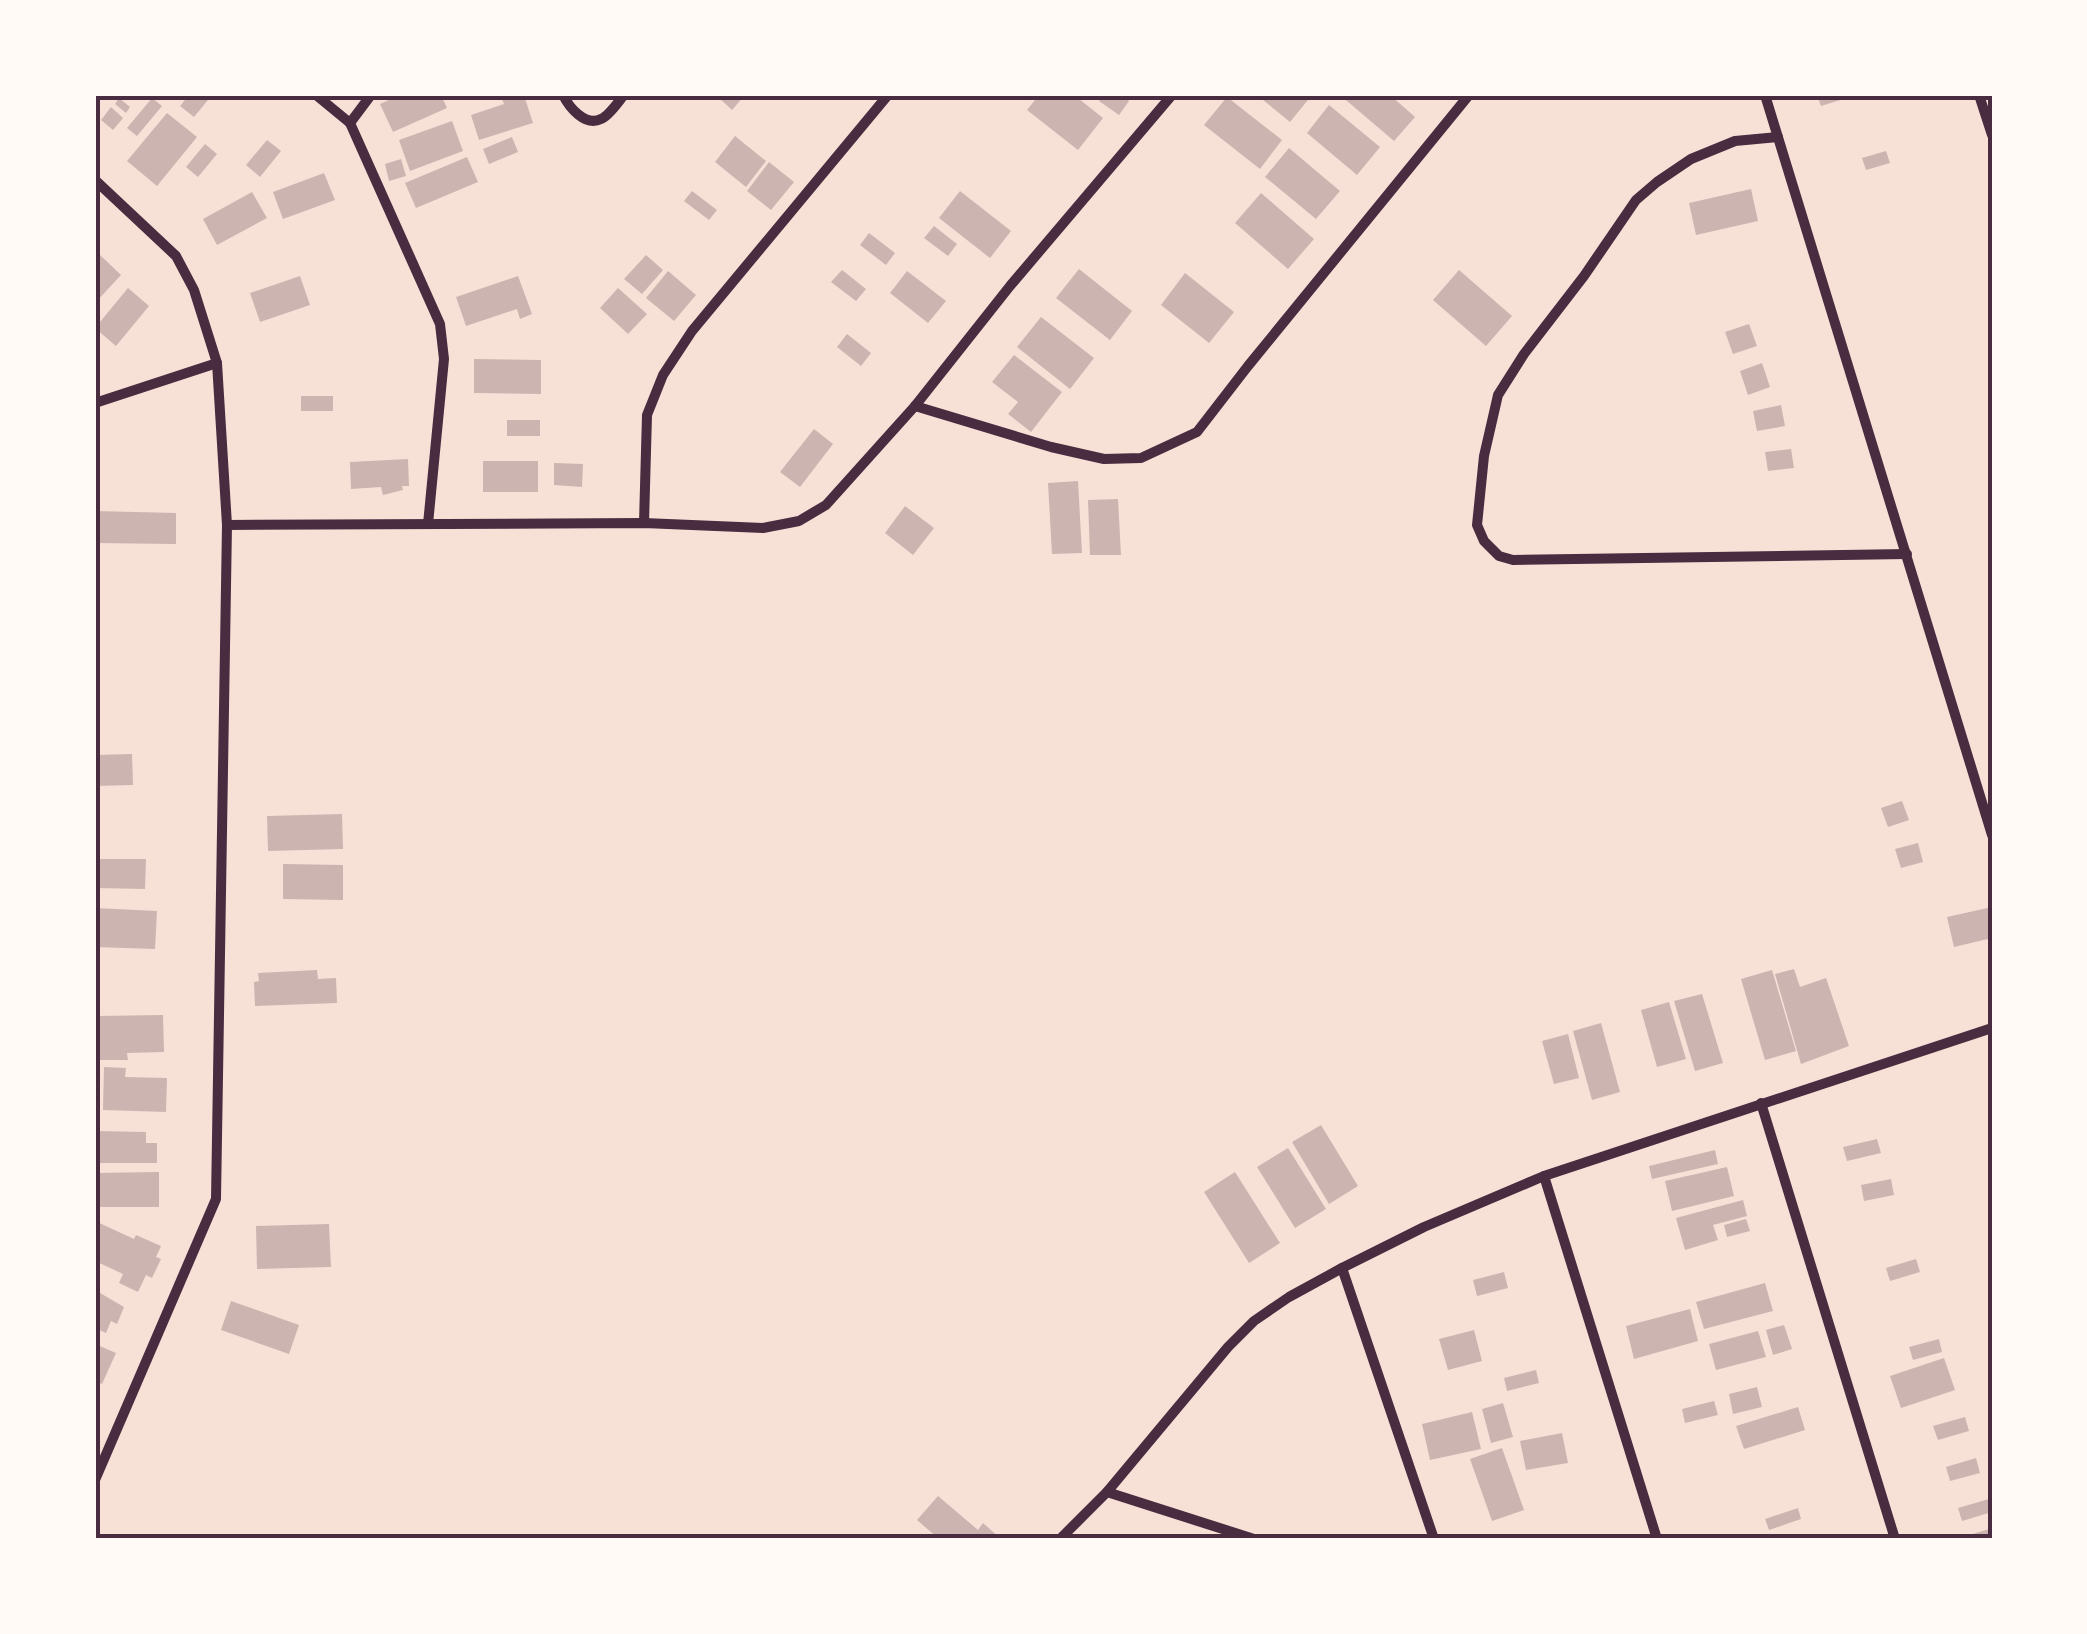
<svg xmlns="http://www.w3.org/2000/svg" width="2087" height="1634" font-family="Ubuntu,sans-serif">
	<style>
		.building { fill: #ccb4b1 }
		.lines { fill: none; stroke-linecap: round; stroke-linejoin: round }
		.minor { stroke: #4a2c40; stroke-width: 10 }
		.neatline { fill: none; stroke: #4a2c40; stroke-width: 4 }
	</style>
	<rect width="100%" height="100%" fill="#f7e1d7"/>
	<g class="building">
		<path d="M189,95H212L194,117L180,106Z"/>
		<path d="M400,95H441L447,108L393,132L380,104Z"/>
		<path d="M500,95H524L533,123L479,140L471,115L504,104Z"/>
		<path d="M716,95H745L732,110Z"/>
		<path d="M1039,95H1074L1103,118L1078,150L1027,110Z"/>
		<path d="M1103,95H1121L1129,101L1119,115L1099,101Z"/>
		<path d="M1257,95H1312L1290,122Z"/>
		<path d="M1340,95H1390L1415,117L1394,141Z"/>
		<path d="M1817,95H1853V96L1821,106Z"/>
		<path d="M1227,97L1282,140L1260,169L1204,125Z"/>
		<path d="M119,98L130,107L126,113L115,104Z"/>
		<path d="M152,98L162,106L137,136L127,128Z"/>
		<path d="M1329,105L1380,147L1357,175L1307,133Z"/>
		<path d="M111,107L123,118L113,130L101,120Z"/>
		<path d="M167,113L197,137L157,186L127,161Z"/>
		<path d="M452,121L463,151L410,171L399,140Z"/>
		<path d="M735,136L766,161L746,187L715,162Z"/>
		<path d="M512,137L518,152L489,164L483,149Z"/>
		<path d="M267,140L281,151L260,177L246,165Z"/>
		<path d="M205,144L217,154L198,177L186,167Z"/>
		<path d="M1289,148L1340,191L1316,219L1265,177Z"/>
		<path d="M1886,151L1890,163L1866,170L1862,158Z"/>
		<path d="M467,157L478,182L416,208L405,183Z"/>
		<path d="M401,159L406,176L389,181L385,164Z"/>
		<path d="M769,162L794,182L771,210L747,191Z"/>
		<path d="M324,173L335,200L283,219L273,192Z"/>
		<path d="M1751,189L1758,221L1696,235L1689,203Z"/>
		<path d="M692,191L717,210L709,220L684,201Z"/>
		<path d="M960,191L1011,231L990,258L939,218Z"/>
		<path d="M252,192L267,218L217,245L203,219Z"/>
		<path d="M1261,193L1314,239L1288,269L1235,223Z"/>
		<path d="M934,226L957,244L948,256L924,238Z"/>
		<path d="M869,233L895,253L886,265L860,245Z"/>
		<path d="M99,254L121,275L95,303V258Z"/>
		<path d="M646,255L663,270L642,294L624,279Z"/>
		<path d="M1079,269L1132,311L1110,340L1056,298Z"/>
		<path d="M842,270L866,289L856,301L831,282Z"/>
		<path d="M1459,270L1512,316L1486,346L1433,300Z"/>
		<path d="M668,271L696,295L674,321L646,298Z"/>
		<path d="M907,271L946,301L928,323L890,293Z"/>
		<path d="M1185,273L1234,312L1209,343L1161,305Z"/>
		<path d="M300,276L310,305L260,322L250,293Z"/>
		<path d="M518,276L532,314L520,319L517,309L466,326L456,297Z"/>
		<path d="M128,288L149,306L116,346L95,328Z"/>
		<path d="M618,288L647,314L628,334L600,308Z"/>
		<path d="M1041,317L1094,358L1070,389L1017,347Z"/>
		<path d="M1749,324L1757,346L1733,354L1725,332Z"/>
		<path d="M847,334L871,353L861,366L837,347Z"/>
		<path d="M1014,355L1062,392L1031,432L1008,414L1018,402L992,382Z"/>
		<path d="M474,359L541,360V394L474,393Z"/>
		<path d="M1762,363L1770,387L1748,395L1740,371Z"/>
		<rect x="301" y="396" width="32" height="15"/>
		<path d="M1781,405L1785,426L1757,431L1753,411Z"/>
		<rect x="507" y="420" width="33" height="16"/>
		<path d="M814,429L833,444L800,487L780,472Z"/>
		<path d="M1791,449L1794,468L1768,471L1765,452Z"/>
		<path d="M408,459L409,486H402L403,490L383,495L381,487L351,489L350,462Z"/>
		<rect x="483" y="461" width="55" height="31"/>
		<path d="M554,463L583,464L582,487L554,485Z"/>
		<path d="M1078,481L1082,553L1052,554L1048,483Z"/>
		<path d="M1118,499L1121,555H1090L1088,500Z"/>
		<path d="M905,506L934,528L913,555L885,533Z"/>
		<path d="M95,511L176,513V544L95,543Z"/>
		<path d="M132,754L133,785L95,786V755Z"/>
		<path d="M1902,801L1909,820L1888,827L1881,808Z"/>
		<path d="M342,814L343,849L268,851L267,816Z"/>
		<path d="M1918,843L1923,862L1901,868L1895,849Z"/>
		<path d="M95,859H146L145,889L95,888Z"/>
		<path d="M283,864L343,865V900L283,899Z"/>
		<path d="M1992,907V938L1954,947L1947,917Z"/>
		<path d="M95,908L157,911L155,949L95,947Z"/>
		<path d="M1794,969L1800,987L1826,978L1849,1046L1801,1064L1775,974Z"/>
		<path d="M317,970L318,979L336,978L337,1003L255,1006L254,982L259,981L258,973Z"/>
		<path d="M1772,970L1796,1051L1765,1060L1741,979Z"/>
		<path d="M1702,994L1723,1063L1695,1071L1674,1001Z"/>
		<path d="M1669,1002L1686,1059L1657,1067L1641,1010Z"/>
		<path d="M163,1015L164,1052L127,1053L128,1060H95V1016Z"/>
		<path d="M1601,1023L1620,1092L1592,1100L1573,1031Z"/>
		<path d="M1568,1034L1579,1078L1554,1084L1542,1041Z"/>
		<path d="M104,1067L126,1068L125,1077L167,1078L166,1112L103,1110Z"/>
		<path d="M1321,1125L1358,1186L1329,1204L1292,1142Z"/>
		<path d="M95,1131L146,1132V1143H157V1163H95Z"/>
		<path d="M1877,1139L1881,1153L1847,1161L1843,1147Z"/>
		<path d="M1288,1148L1326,1209L1295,1228L1257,1167Z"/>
		<path d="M1715,1150L1718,1164L1652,1179L1649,1166Z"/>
		<path d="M1727,1167L1734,1196L1672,1211L1665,1181Z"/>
		<path d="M159,1172V1207H95V1173Z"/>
		<path d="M1235,1172L1280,1243L1249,1263L1204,1192Z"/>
		<path d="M1891,1179L1894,1195L1864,1201L1861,1185Z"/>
		<path d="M1743,1200L1747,1216L1713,1225L1718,1240L1685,1250L1676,1218Z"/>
		<path d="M1746,1219L1750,1231L1727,1237L1724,1225Z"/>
		<path d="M95,1221L134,1239L136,1235L161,1246L156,1257L161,1259L152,1278L146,1275L138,1292L119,1283L123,1274L95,1261Z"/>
		<path d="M329,1224L331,1267L257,1269L256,1226Z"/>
		<path d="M1916,1259L1920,1272L1890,1281L1886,1268Z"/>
		<path d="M1504,1272L1508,1288L1477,1296L1473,1280Z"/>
		<path d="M1765,1283L1773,1311L1704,1329L1696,1302Z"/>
		<path d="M95,1290L124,1307L117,1324L111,1321L106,1333L95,1328Z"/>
		<path d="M231,1301L299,1325L289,1354L221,1330Z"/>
		<path d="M1690,1309L1698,1341L1634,1359L1626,1326Z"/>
		<path d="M1784,1325L1792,1349L1773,1355L1766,1330Z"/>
		<path d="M1474,1330L1482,1361L1448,1370L1439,1339Z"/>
		<path d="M1758,1331L1766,1357L1716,1370L1709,1344Z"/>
		<path d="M1939,1339L1942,1352L1913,1360L1909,1347Z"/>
		<path d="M95,1344L116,1353L102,1384L95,1381Z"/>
		<path d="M1944,1358L1955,1390L1901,1408L1890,1376Z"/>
		<path d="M1536,1370L1539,1383L1507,1391L1504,1378Z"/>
		<path d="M1757,1387L1762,1407L1733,1414L1729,1394Z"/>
		<path d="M1714,1401L1718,1415L1685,1423L1682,1409Z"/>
		<path d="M1503,1403L1513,1437L1491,1443L1482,1409Z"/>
		<path d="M1798,1407L1805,1430L1744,1449L1736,1426Z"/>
		<path d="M1472,1412L1481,1449L1430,1460L1422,1424Z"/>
		<path d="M1965,1417L1969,1431L1938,1440L1933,1426Z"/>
		<path d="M1562,1433L1568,1463L1526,1470L1520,1441Z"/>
		<path d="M1502,1448L1524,1510L1492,1521L1470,1459Z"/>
		<path d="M1976,1458L1980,1473L1950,1481L1946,1467Z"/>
		<path d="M938,1496L978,1530L983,1523L1001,1539H939L917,1520Z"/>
		<path d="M1989,1499L1992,1512L1962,1521L1958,1508Z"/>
		<path d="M1798,1508L1801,1519L1769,1530L1765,1519Z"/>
		<path d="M1992,1528V1539H1960V1538Z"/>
	</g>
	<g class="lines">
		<g class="minor">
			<path d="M316,95L350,123L440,324L444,359L428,524"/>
			<path d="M563,95C569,107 585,127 601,119C609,116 618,102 624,95"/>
			<path d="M1765,95L1992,835"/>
			<path d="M1979,95L1992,135"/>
			<path d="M350,123L371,95"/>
			<path d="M1778,137L1735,141L1691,159L1657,182L1636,200L1584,276L1524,354L1498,395L1484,456L1477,525L1484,541L1499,556L1513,560L1907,554"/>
			<path d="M95,180L176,256L194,290L217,363L227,525L216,1199L95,1480"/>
			<path d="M95,403L217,363"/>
			<path d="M915,406L1051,447L1104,459L1141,458L1197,432L1248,366L1469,95"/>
			<path d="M644,523L647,415L663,375L692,331L888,95"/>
			<path d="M227,525L644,523L763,528L799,521L826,505L915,406L1010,286L1172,95"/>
			<path d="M1761,1103L1895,1539"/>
			<path d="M1544,1176L1657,1539"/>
			<path d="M1342,1268L1434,1539"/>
			<path d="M1107,1492L1254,1539"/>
			<path d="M1060,1539L1107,1492L1228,1347L1254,1321L1289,1297L1342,1268L1424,1227L1544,1176L1992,1028"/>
		</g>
	</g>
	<rect width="2087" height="1634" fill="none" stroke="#fffaf5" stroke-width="195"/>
	<rect x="98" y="98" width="1892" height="1438" class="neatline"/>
</svg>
